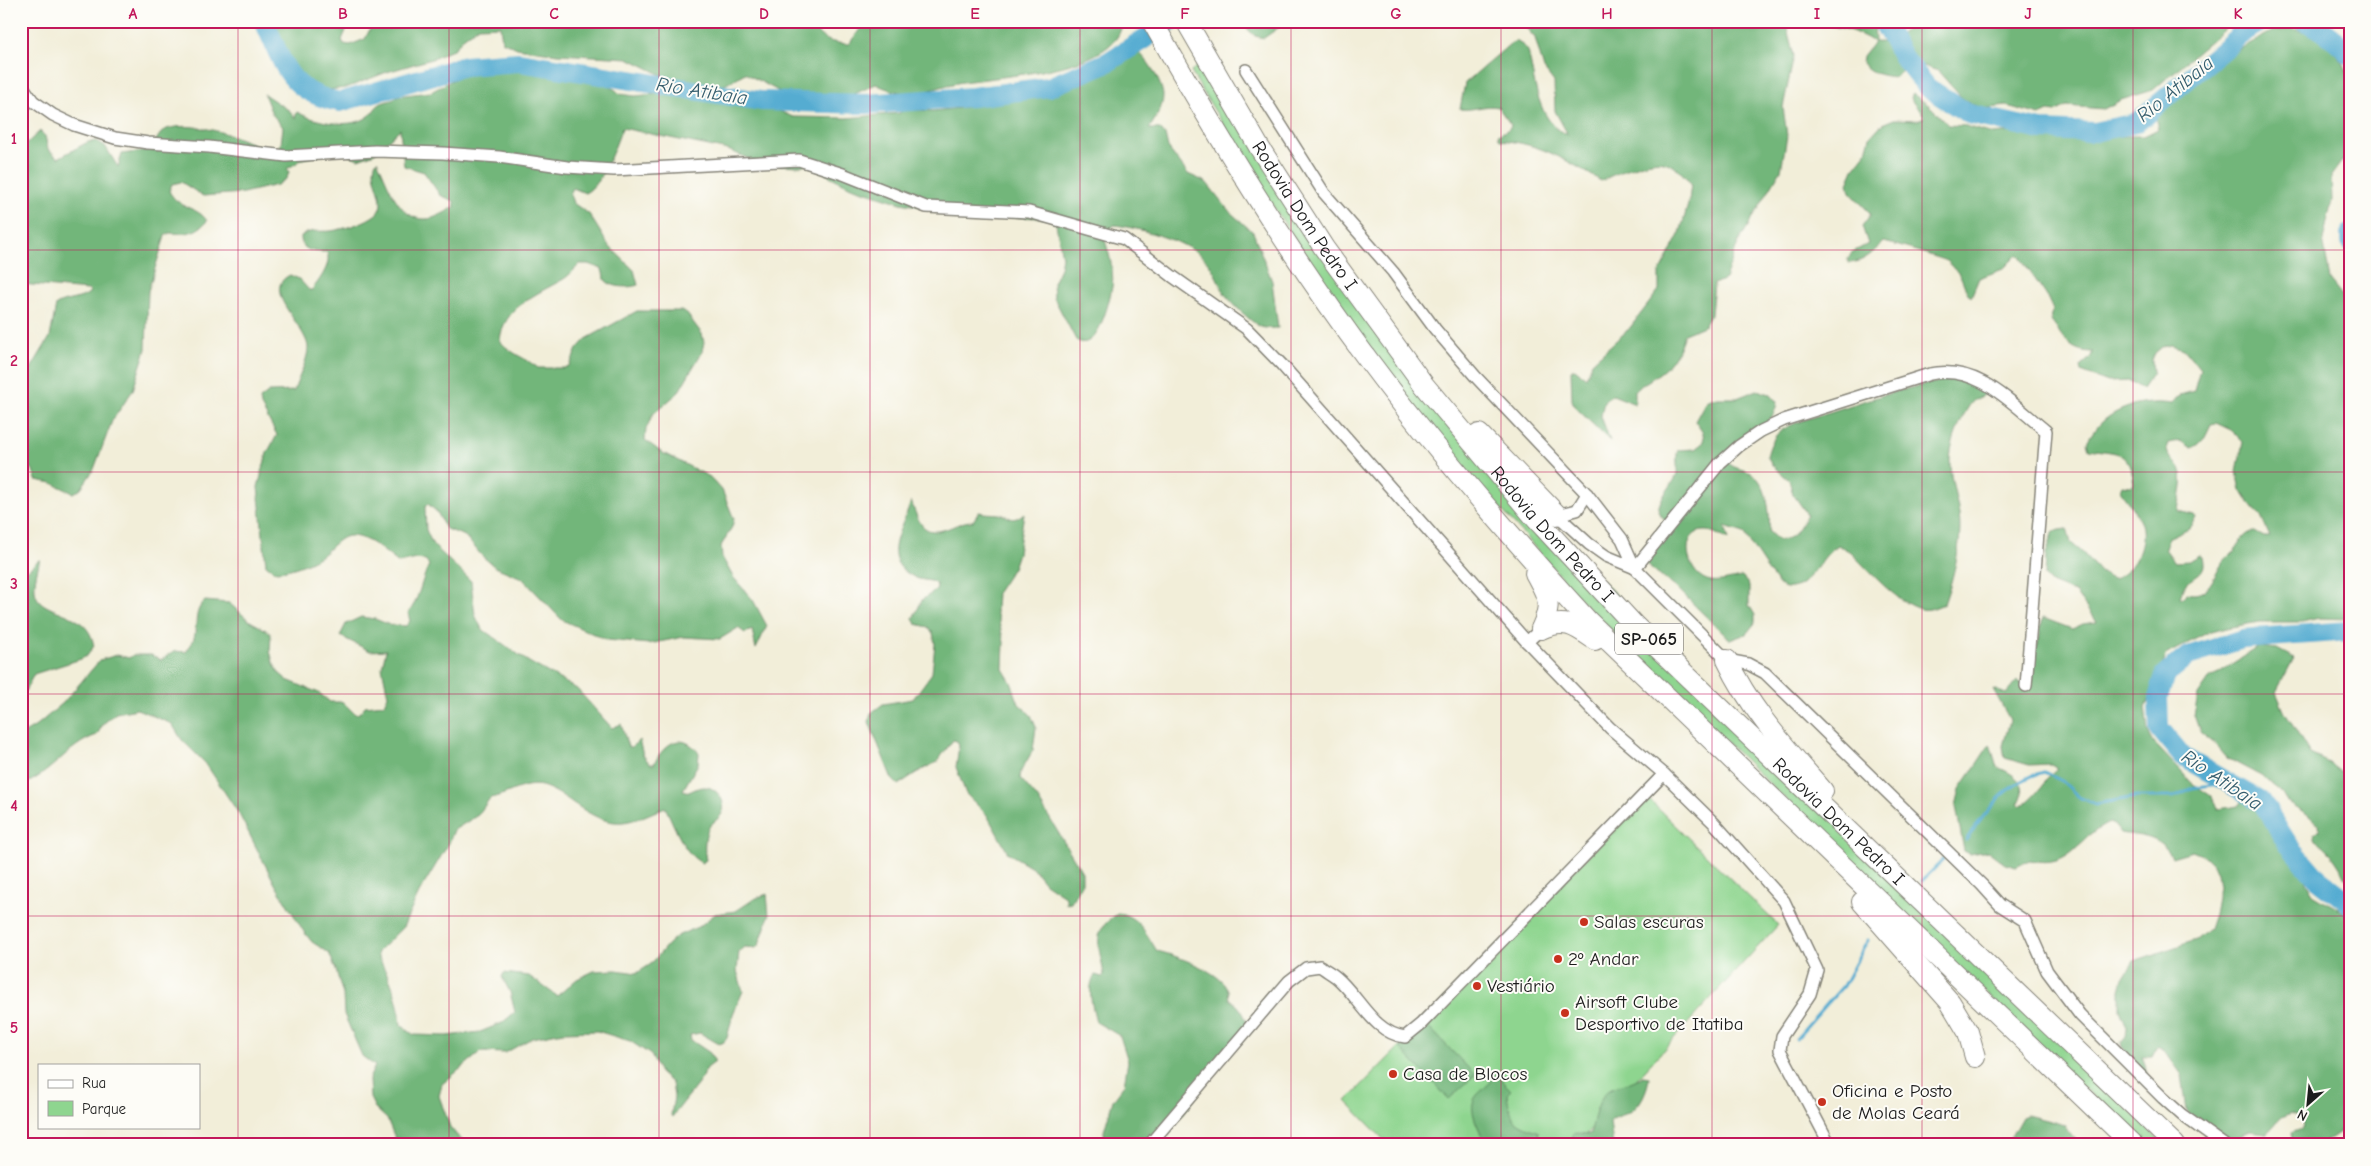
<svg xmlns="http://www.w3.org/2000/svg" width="2371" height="1166" font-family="'Comic Neue',sans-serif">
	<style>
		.green { fill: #8ed58f; stroke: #557856 }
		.forest { fill: #72b67a; stroke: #47694b; fill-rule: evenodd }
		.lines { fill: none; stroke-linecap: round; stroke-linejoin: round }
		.stream { stroke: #54acd1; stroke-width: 3 }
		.river { stroke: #54acd1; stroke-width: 20 }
		.street-casing { stroke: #87857a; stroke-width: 14 }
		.highway-casing { stroke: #87857a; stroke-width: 22 }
		.street { stroke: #fff; stroke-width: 11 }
		.highway { stroke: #fff; stroke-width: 20 }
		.grid { fill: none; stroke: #c2185b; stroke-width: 1; stroke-opacity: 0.55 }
		.poi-dot { fill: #c8321e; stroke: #fdfcf7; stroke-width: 2 }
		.labels { text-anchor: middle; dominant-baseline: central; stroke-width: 4; stroke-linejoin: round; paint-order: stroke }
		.shield { fill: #fdfcf7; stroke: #605f5e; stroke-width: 1 }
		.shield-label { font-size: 18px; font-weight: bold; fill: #1c1c1c }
		.street-label { font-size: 19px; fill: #1c1c1c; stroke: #fdfcf7 }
		.poi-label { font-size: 19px; fill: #1c1c1c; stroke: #fdfcf7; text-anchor: start }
		.water-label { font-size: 20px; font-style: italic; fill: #355d6d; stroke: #fdfcf7 }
		.neatline { fill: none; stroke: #c2185b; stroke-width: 2 }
		.grid-label { font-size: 16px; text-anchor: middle; font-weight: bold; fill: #c2185b }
	</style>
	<rect width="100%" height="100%" fill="#fdfcf7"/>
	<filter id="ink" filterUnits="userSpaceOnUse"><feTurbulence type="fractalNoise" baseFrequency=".02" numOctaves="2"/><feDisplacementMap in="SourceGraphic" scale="10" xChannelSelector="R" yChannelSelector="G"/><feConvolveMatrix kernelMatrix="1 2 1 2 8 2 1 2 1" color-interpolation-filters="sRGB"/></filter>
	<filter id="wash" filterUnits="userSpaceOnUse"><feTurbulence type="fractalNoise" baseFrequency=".0096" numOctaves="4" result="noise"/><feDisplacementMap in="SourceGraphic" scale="20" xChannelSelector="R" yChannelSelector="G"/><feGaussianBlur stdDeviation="1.12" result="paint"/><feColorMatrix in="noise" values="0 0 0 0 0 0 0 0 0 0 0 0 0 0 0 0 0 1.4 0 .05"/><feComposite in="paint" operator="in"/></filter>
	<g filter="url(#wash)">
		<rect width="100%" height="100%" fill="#f2eed9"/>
		<g class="green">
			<path d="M1201,62L1451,429L2164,1145H2143L1589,609L1436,435L1357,331L1276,211L1191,72Z"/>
			<path d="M1646,797L1778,925L1576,1145H1389L1346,1101Z"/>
		</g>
		<g class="forest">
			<path d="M272,21H350L342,40L344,44L350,45L365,39L374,21H573L587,24L592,21H809C820,39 828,43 849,44L866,21H1073L1075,24L1077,21H1122C1122,72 994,76 957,83C942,86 928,92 913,93C902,94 885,89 876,84L848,97L847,99L846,96L791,98L745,73L725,85L713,86L670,79L628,58L558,54L517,48L502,41L500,26L478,27L463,38L455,48L435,58L387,72L346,88L308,92L294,78L277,51C283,42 276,30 272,21Z"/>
			<path d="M1239,21H1288L1264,38L1255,36Z"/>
			<path d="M1520,21H1785L1794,56L1783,107L1787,136L1781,170L1738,243L1725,279L1714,284L1711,314L1704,326L1684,334C1673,369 1663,370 1635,390V404L1613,395L1604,401L1601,416L1610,441L1574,406L1572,400L1571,370L1575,369L1586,378L1592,362L1629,329L1659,290V273L1680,233L1689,201L1691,184C1684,175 1676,165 1664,162C1649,158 1614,174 1601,181C1566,160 1542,144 1500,140L1498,135L1509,129L1511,125L1498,107C1485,104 1473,111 1460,109L1465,83L1510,44L1516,41L1524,46L1528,51C1535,80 1537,123 1568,135L1555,111L1554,82L1544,69L1535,38Z"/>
			<path d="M1810,21H1874L1875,42C1890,43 1904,38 1908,21H2234L2153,90L2121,100L2104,109L2066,106L2056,112L2048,111L2040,115L2007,106L1981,109L1962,98L1938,71L1918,64L1908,66L1895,77C1883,76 1869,73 1862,63L1863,56L1874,42C1857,31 1834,24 1814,25Z"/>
			<path d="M2293,29L2311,33L2328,45L2341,60L2350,79V150L2331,176L2332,200L2323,240L2330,280L2350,306V619L2319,618L2302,622H2259L2226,628L2207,633L2167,654L2145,708L2148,731L2153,742L2192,783L2211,796L2219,809L2238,806L2243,799C2275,815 2284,853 2309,877L2305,880L2313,894L2350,916V1133L2339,1132L2320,1145H2293L2291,1133L2302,1129L2303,1125L2300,1118L2291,1113L2282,1117L2267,1133L2249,1131L2232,1140L2212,1137L2187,1112L2182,1075L2163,1049L2157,1046L2152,1056H2142L2148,1073L2141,1069L2122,1047L2121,1043L2126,1037L2127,1027L2120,1010V990L2123,979L2134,961L2196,940L2209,929L2214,914L2219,887L2217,873L2213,864L2205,856L2192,851L2172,857C2161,836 2141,836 2120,833L2114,825L2109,823C2075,839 2072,869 2030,860L2016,867L2005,864L1988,851L1970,854L1964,851L1956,806L1960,789L1990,744L1997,767C2014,774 2031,784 2018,804L2020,806C2036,799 2042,782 2056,770V767L2051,764L2029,765L2005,758L2003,746L2010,720L1993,689L2006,694L2017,681L2021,683L2024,682L2038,643L2043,618L2072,629L2083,624L2097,622L2075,593L2051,583L2045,576L2046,554L2054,531L2067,529L2071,543L2082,552L2100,572L2112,579C2132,575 2147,544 2141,524C2136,512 2127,500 2120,490L2122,485L2131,486L2134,484C2129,449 2120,454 2089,449L2087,442C2103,410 2138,399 2172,404L2180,395L2194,391L2200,369L2184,349L2171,345L2162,347L2155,353L2152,360L2153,373L2142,389L2130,381L2108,382L2081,372L2080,367L2090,358L2093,352C2069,352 2064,338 2051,321L2053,310L2046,295L2018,254L2003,269L1979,278L1971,297C1964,290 1964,280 1958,273C1955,269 1951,264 1947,261C1944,259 1887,242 1883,242C1873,253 1863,263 1848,263V259L1851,253L1868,244L1862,226L1871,214L1850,192L1848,183L1854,169L1865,155L1870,137L1882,124L1894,119L1918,120L1924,118C1922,109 1913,107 1911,97L1913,94L1930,106L1948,125L1966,126L1993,134L2024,131L2048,134L2075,132L2103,136H2144L2158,129L2155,116L2162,106L2214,63L2273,31ZM2216,423L2231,430L2243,442L2237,471L2241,490L2247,500L2261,517L2270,537H2264L2253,531C2241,537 2243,540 2235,550C2232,554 2227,557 2224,561C2213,575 2210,599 2186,593L2183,598L2180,597C2182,593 2182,588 2185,585C2194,574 2208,574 2203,557L2200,555L2189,561L2175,562L2165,549L2168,538L2189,528L2196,518L2194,515L2178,511C2179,500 2184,485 2182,474C2180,463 2162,456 2168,443L2180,441L2191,448C2203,445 2206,434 2211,424Z"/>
			<path d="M1137,52C1147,56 1163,85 1163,96C1163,108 1155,119 1149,129H1160L1165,135L1168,148L1188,174L1206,182L1230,212L1253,232L1272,281L1278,328C1273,328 1263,329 1259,326C1251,322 1227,299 1223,291C1218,280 1213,267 1204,258C1188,242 1137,227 1114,225L1104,237C1109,253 1116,275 1111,292C1108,306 1096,354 1076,340L1054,298L1053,283L1060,268L1062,257L1056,224L1047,218L972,216L901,203L851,187L806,164L800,166L761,164L728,150L622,128C615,146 602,185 585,193L573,188L570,194L573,203L589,214L609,246L634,270L638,285C630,288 613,288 606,281C604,278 603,273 602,269L588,264H580C574,270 568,277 562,280C537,294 502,308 500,341C512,355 525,357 538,368H565L570,365L577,349L586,339L637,311H681L687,314L702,334L704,342L702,352L678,393L653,414L646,429L645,440L661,452L710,477L722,490L734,519L732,527L721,546L722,557L733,577L753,600L767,626L756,649L752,630L745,633L738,628L720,639L684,637L649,644L607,640L562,620L522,578L495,567L482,556L465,536L446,529L437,512L428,504L425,507L426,530L433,545L471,581L475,615L482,629L529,662L577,689L612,728L621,724L628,747H632L639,740L643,755L650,764H654C664,744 681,730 699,753L698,764L683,790L689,792C693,790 699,787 704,787C715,786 726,800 723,811C720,820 711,822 708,829C704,838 704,852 706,860L702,863C683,854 674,824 665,807C624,826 613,830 573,803C565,797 552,789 542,786C523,782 508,795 490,798L478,815L454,830L449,843L419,893L403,927L378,952L377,955C390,977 399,999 401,1025L414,1035L447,1036L480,1032L502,1023L515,1012L510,992L502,977L504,973L529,976L557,996L577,979L594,971L616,970L637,973L651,964L668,944L677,936L700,926L715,914L736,911L754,899L767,894L769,916L759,945L756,948L745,947L739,952L737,971L743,991L733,1014L727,1038L724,1042L719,1044L700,1033L690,1035L691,1040L710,1053L715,1062L707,1068L698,1084L672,1117L671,1115L674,1097L672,1083L660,1073L651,1055L630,1041L597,1031L563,1032L532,1038L505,1053L481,1052L442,1084L439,1096L450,1127L460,1139L472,1145H398L387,1119L375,1108L370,1098L369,1079L375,1066L362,1056L344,1014L343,995L336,970L329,953L312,942L304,932L275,884L239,814L206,764L182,740L172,724L137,709L116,713L103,724L97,735C67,745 49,777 21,785V735L36,726L63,703L100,660L117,655L129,658L133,655H151L161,660L174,651L186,652C188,648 193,643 194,638C198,624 193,611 205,601L229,603L250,621L268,631L271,635L270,651L273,662L279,673L287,680L319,693L330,702H343L355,714L360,713L365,706L384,704L388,696L382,667L386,650L370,651L340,636L346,624L361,617L375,619L390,625L406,626L410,621L408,613C419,601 421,580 429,565C423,555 409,561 399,563C385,553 370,537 351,536C339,535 329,551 319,557C305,565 290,571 274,571L266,565L258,487L267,453L277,435L261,406L260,399L269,392L294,391C298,378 307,362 308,349C309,328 258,290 290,275L299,279L309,290H312C319,280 332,265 327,252C314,252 300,251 301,236C311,229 319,232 331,231C343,229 361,224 372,217C395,204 365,178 377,160C387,180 398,221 426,219C435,219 447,211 455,207L454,201L440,195L424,172L404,166L400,129L375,153L358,159L340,150L303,159L287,169L289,172L287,178L277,185L243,193L203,196L181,182L172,184L169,191C179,210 198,206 207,221C196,234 184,234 169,233L165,236L148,291L146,349L133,390L112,421L94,469L80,490L73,493L52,483L36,480L33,470L21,456V385L50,337L56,305C67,298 81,301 90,292L88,290L21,284V149L40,131L45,136L48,149L58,158L88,142L97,141L105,146L118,167L122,154L151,150C155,143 159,132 167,129C196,119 251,140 275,156L281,144L283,127L272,114L264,94L290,111L295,118L297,112C315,122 352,130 369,116C373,113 375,107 380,104C386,100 393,102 397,96L431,92L456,78L478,70L536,69L569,72L612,87L620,94L635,96L675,92L712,93L763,104L793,117L847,118L900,113L903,109L933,111L960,108L990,102L1026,89L1069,85L1111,67Z"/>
			<path d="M1962,378L1988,390C1985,397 1978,397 1973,401C1963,412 1954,436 1951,450C1947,473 1956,492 1959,514C1963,541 1953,579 1944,604C1936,607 1929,611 1921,609C1897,604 1867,568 1849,551L1838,545C1822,556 1818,570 1804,582C1799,587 1789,590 1782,587C1775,583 1749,542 1744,533L1725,527L1729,540C1721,537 1713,530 1704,531C1678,532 1686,577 1711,581C1720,583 1733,578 1742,577L1749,585V605L1755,615V623L1746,634L1730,640L1678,589L1652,570L1647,563L1648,548L1667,522L1658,512C1659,497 1670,489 1676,477C1679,469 1675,458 1678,450L1695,449L1704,442L1703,433L1695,421L1706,401L1712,398H1737L1757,390L1770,394L1777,402C1772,439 1733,426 1726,460C1732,469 1741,468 1751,473C1767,481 1771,515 1769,532L1778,540C1795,540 1799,527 1807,514L1793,494L1789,480L1773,466L1767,456C1770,446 1773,436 1782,430C1798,420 1818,416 1836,410C1878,396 1918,384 1962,378Z"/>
			<path d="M911,501C920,526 924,539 954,526C961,523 965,521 973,521L979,512C987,514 991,513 999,514C1012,516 1011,524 1024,513L1018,553L1013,568L997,592L996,611L1004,642L1003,669L1011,682L1019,704L1031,715L1036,727L1033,750L1021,771L1020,778L1038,799L1082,872V883L1071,902L1066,903V897L1045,883L1032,867L1008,853L987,815L966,794L956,767L959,746L957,741L953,740L937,762L916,773L898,785L892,779L869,722L871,713L883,704L913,699L932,673L935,644L933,633L928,627L916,624L913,619L922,600L936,590L937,585C931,579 923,581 916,578C877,560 902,531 911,501Z"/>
			<path d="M40,559C38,568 34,580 35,590C36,617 88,606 94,646L87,656L81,659L34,674L21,699V576Z"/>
			<path d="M2259,647L2277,649L2294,658L2276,692L2284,711L2310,754L2329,763L2350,780V887C2341,866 2333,852 2314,839V834L2320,830L2319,825L2307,814L2286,801L2280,791L2261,776L2227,758L2215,744L2200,732L2194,715L2198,695L2209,679Z"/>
			<path d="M1119,913C1139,917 1147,935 1157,951C1175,955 1219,971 1227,988C1229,990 1228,996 1229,999C1240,1006 1244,1013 1248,1026L1160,1145H1105L1104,1131L1113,1100L1124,1085L1128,1061L1120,1036L1096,1022C1093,1008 1086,988 1095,975L1102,977L1104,975C1099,944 1090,931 1119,913Z"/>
			<path d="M1426,1024L1475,1075L1449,1099L1400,1048Z"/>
			<path d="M1495,1074L1511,1090L1507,1094C1511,1119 1512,1123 1538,1131L1540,1145H1486C1481,1130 1464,1108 1478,1094C1485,1087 1492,1083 1495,1074Z"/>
			<path d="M1643,1076L1649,1077C1648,1089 1640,1108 1628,1113C1621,1116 1615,1116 1610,1122L1613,1145H1576L1572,1135L1575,1133L1590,1134C1595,1119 1597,1093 1614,1087C1624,1084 1633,1082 1643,1076Z"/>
			<path d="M2027,1115L2065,1125L2078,1145H2006L2022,1117Z"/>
		</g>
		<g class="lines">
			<g class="stream">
				<path d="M1966,840C1987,811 2007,781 2044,772L2062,781L2079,797L2095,804L2136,797H2173L2192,788L2230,782"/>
				<path d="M1922,881L1944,859"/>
				<path d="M1796,1039L1843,986L1868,940"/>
			</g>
			<g class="river">
				<path d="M264,21C284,64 287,92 340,102L465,66L519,62L761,101L866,104L973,97L1049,87L1108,62L1172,21"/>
				<path d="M1882,21L1903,57L1928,88L1969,114L2041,130L2094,132L2136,123L2245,31L2263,21"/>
				<path d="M2303,21C2319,27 2339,41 2350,55"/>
				<path d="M2350,234V242"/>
				<path d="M2350,631L2243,639L2188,656L2165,675L2158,698L2159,728L2183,757L2262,802L2288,844L2318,879L2350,904"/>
			</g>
		</g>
	</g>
	<g filter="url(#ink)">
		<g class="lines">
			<defs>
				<g id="street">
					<path d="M1246,70L1324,193L1393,272L1435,329L1475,376L1587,494L1622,539L1635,568"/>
					<path d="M21,84L33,101L53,115L74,125L115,138L148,143L209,147L286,156L375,151L443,153L499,157L567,167L614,170L799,160L843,174L926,207L1029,212L1124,239L1172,276L1247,329L1282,365L1527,642L1541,629"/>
					<path d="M1557,515L1589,544L1606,556L1635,568L1727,660L1748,664L1765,673L1982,885L2000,905L2025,921L2047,971L2080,1015L2163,1098L2182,1115L2224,1145"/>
					<path d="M1557,515L1577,510L1587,494"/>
					<path d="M1635,568L1720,463L1739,446L1761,431L1784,420L1930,374C1978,364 2011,403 2046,431L2026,686"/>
					<path d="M1527,642L1610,728L1664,774L1714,823L1784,901L1817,970L1810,994L1782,1036L1780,1050L1830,1145"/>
					<path d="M1149,1145L1289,981L1306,968L1320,966C1325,970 1331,973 1336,977C1359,996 1373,1033 1405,1037L1421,1024L1664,774"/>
				</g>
				<g id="highway">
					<path d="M1152,21C1218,138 1289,254 1369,361C1437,452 1511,537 1588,621L2133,1145"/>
					<path id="s1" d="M1186,21L1259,147L1324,248L1424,385L1537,520L1635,626L2175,1145"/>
					<path d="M1479,434L1557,515"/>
					<path d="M1535,573C1548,597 1553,603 1541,629"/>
					<path d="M1541,629C1565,618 1575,626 1595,640"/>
					<path d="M1727,660C1751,711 1787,749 1823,791"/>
					<path d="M1862,902L1950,1002L1968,1032L1975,1057"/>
				</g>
			</defs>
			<use href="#street" class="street-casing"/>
			<use href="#highway" class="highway-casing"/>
			<use href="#street" class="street"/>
			<use href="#highway" class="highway"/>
		</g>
	</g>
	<path class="grid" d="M238,21V1145M449,21V1145M659,21V1145M870,21V1145M1080,21V1145M1291,21V1145M1501,21V1145M1712,21V1145M1922,21V1145M2133,21V1145M21,250H2350M21,472H2350M21,694H2350M21,916H2350"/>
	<g class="poi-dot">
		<circle cx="1584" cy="922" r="5"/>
		<circle cx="1558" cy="959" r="5"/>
		<circle cx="1477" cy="986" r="5"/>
		<circle cx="1565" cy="1013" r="5"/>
		<circle cx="1393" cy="1074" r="5"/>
		<circle cx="1822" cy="1102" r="5"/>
	</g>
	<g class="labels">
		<rect class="shield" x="1615" y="623.5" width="68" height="31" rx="4"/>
		<g class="shield-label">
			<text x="1649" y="639">SP-065</text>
		</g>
		<g class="street-label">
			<text stroke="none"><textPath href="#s1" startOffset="228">Rodovia Dom Pedro I</textPath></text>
			<text stroke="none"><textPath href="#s1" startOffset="632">Rodovia Dom Pedro I</textPath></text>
			<text stroke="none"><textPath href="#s1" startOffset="1038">Rodovia Dom Pedro I</textPath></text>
		</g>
		<g class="poi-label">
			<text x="1594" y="922">Salas escuras</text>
			<text x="1568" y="959">2º Andar</text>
			<text x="1487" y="986">Vestiário</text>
			<text x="1575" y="1002">Airsoft Clube<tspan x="1575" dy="22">Desportivo de Itatiba</tspan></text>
			<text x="1403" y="1074">Casa de Blocos</text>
			<text x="1832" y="1091">Oficina e Posto<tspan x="1832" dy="22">de Molas Ceará</tspan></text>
		</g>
		<g class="water-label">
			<text transform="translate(2175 89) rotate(-39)">Rio Atibaia</text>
			<text transform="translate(702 91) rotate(9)">Rio Atibaia</text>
			<text transform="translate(2222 780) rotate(34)">Rio Atibaia</text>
		</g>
	</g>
	<rect width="2371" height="1166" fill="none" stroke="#fdfcf7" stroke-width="55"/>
	<rect x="38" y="1064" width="162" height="65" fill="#fdfcf7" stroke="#a3a29f"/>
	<rect x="48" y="1080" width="25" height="8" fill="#ffffff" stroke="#a3a29f"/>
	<text x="82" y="1088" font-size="15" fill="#1c1c1c">Rua</text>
	<rect x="48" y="1101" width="25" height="15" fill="#8ed58f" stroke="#a3a29f"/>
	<text x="82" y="1114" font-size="15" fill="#1c1c1c">Parque</text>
	<g transform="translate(2308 1104) rotate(207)" stroke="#fdfcf7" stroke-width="4" paint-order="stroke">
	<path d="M0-4L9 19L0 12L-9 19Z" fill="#1c1c1c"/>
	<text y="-8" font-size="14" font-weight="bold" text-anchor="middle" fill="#1c1c1c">N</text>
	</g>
	<rect x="28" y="28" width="2316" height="1110" class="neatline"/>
	<g class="grid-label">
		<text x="133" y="19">A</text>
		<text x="343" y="19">B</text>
		<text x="554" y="19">C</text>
		<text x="764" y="19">D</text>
		<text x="975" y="19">E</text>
		<text x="1185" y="19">F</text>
		<text x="1396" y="19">G</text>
		<text x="1607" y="19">H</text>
		<text x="1817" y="19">I</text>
		<text x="2028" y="19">J</text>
		<text x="2238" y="19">K</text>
		<text x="14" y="144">1</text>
		<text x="14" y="366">2</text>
		<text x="14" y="589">3</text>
		<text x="14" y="811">4</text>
		<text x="14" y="1033">5</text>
	</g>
</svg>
